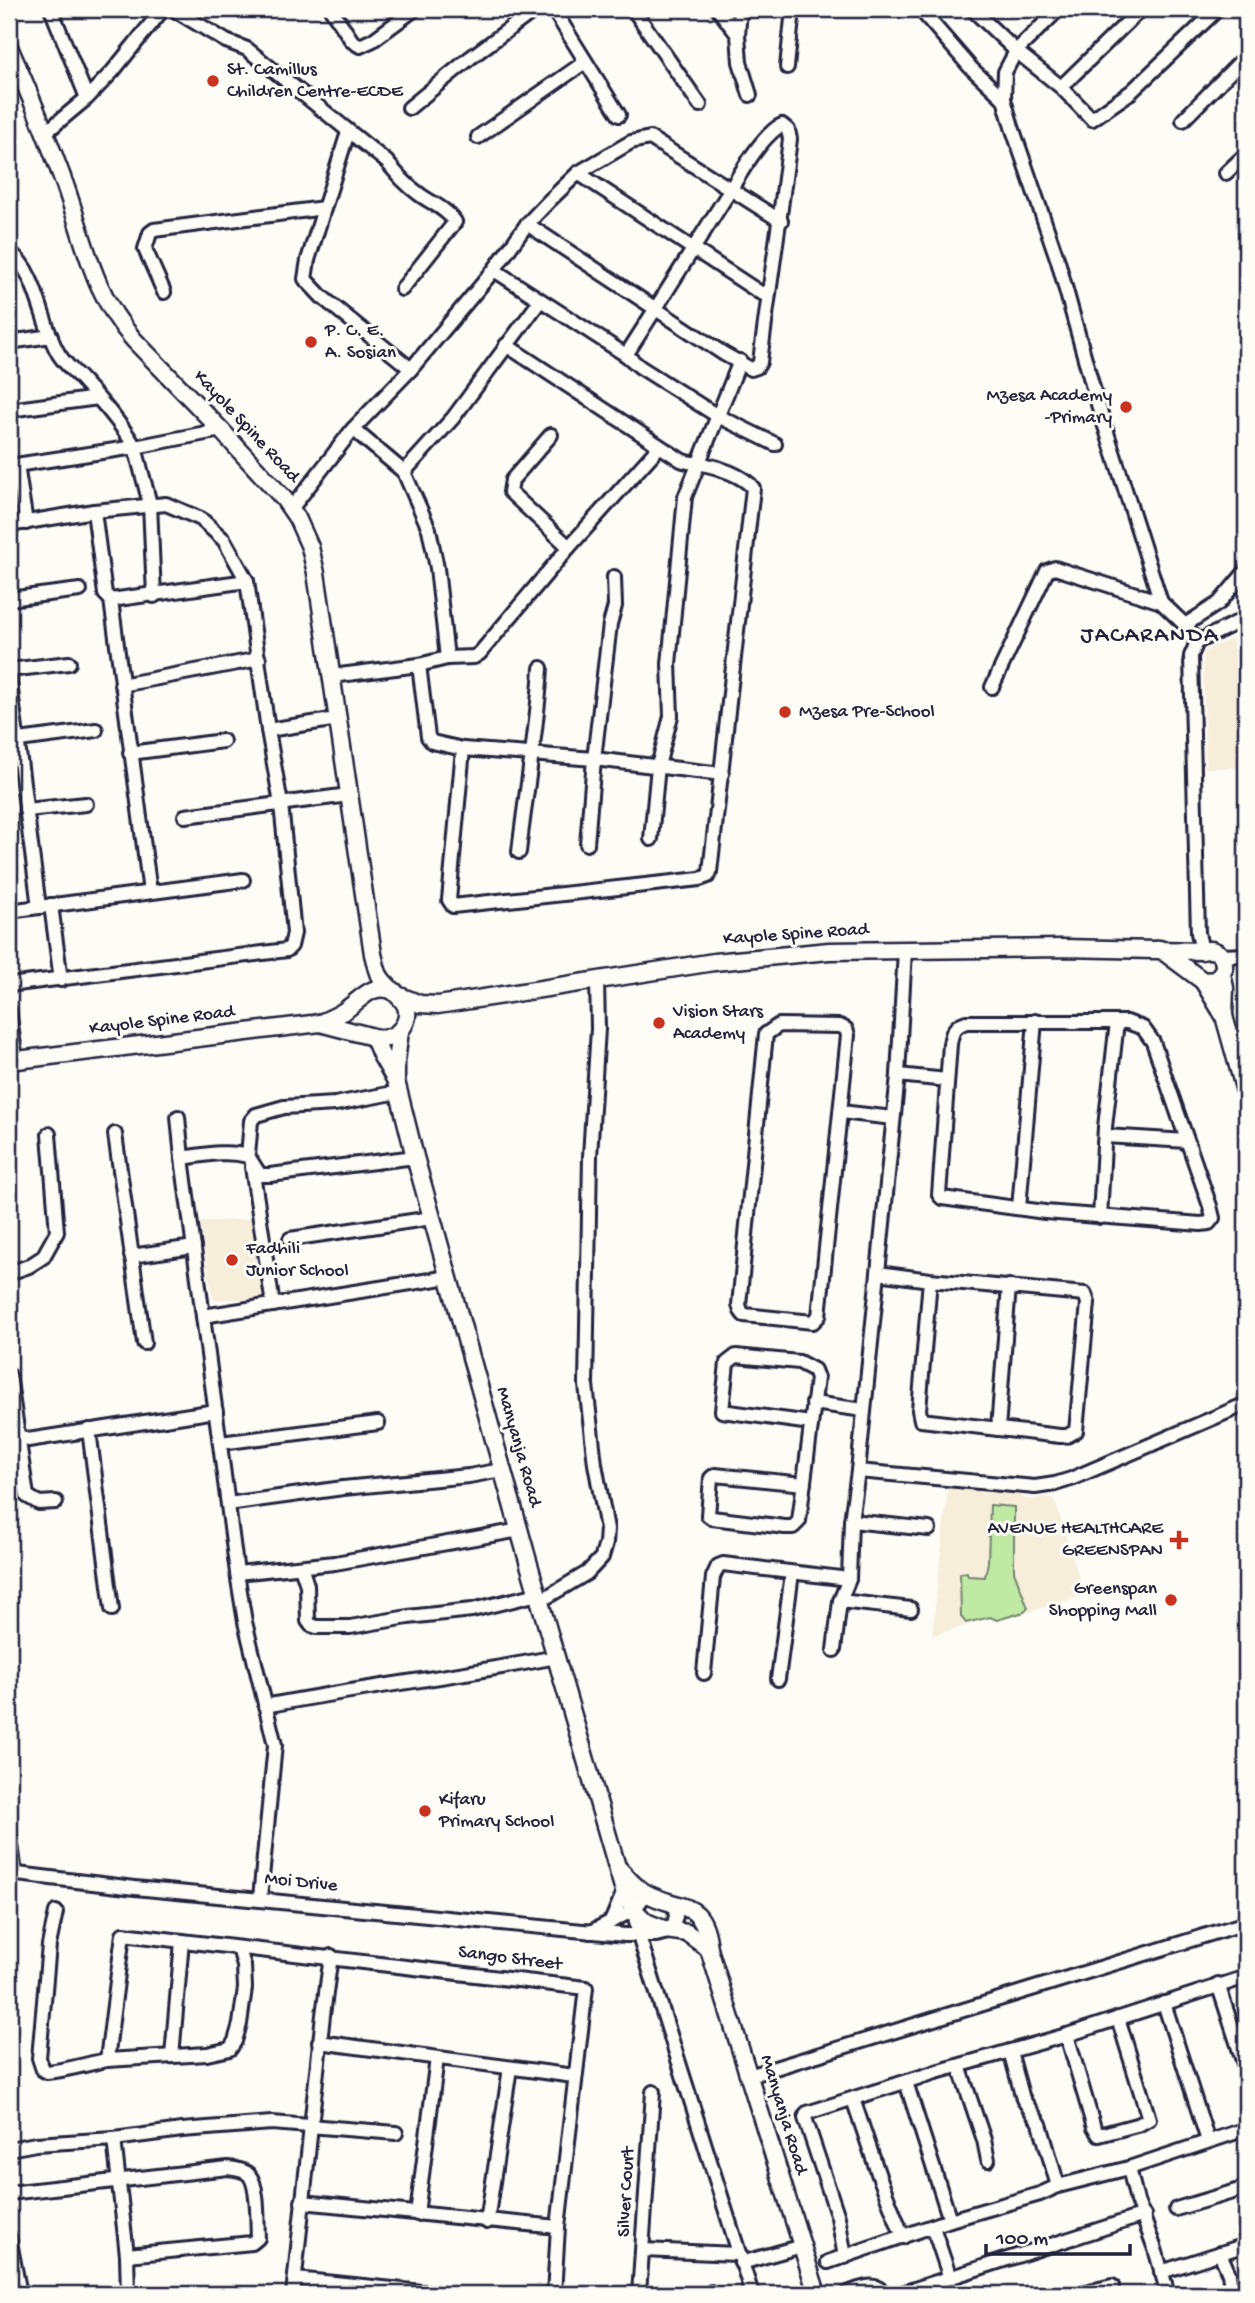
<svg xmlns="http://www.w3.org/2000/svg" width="1255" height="2303" font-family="'Gochi Hand',sans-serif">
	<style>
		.built { fill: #f6eedb }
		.green { fill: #c0e9a4; stroke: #718670; stroke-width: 2 }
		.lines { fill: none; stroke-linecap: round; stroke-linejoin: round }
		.minor-casing { stroke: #22223b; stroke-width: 18 }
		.major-casing { stroke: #22223b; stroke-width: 21 }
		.minor { stroke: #fdfcf7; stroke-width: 12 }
		.major { stroke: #fdfcf7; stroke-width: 16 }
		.poi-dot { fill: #c8321e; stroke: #fdfcf7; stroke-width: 2.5 }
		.labels { text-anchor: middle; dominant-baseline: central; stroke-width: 6; stroke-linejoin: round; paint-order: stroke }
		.poi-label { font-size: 19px; fill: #22223b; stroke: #fdfcf7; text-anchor: start }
		.street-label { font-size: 19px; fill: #22223b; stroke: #fdfcf7 }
		.quarter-label { font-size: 23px; letter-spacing: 2px; fill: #22223b; stroke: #fdfcf7 }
	</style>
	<rect width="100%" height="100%" fill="#fdfcf7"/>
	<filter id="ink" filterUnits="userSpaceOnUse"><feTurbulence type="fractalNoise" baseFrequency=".0143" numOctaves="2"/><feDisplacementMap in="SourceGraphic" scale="14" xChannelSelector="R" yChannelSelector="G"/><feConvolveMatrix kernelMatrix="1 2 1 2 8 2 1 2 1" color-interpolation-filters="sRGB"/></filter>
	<g filter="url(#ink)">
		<g class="built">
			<path d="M1246,632V767L1205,768L1203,652Z"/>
			<path d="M251,1219L262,1298L213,1300L200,1222Z"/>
			<path d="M948,1487L976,1489L982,1494L996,1492L1019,1495L1025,1499L1034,1500L1040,1497L1054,1498L1085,1595L996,1622L989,1618L932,1636Z"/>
		</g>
		<path class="green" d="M990,1505L1014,1507V1571L1028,1608L1024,1612L997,1620L990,1617L966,1623L961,1617L960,1573L967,1572L968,1576L985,1577L988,1562Z"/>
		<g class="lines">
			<defs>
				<g id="minor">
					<path d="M51,9L87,98"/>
					<path d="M173,9L226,41L247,49L387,162C397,174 406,185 419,194C431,203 447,209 455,222L402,289"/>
					<path d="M331,9L352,41L360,46L373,40L415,9"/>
					<path d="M553,9L619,115"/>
					<path d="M633,9L700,105"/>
					<path d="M718,9L738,35L740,62L750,95"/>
					<path d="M920,9L971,68L1004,99"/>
					<path d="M972,9L1016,51L1061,87L1092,119L1131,92L1218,9"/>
					<path d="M1059,9L1016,51L1005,72L1004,99L1012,127L1058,261L1095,395L1161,602"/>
					<path d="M738,35L740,9"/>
					<path d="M787,67L793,9"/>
					<path d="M1061,87L1141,9"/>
					<path d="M409,108L470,58L536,9"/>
					<path d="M1183,120L1246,56"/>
					<path d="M348,132L308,260L305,279L322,297L411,369"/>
					<path d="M45,133L87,98L113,71L163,9"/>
					<path d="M478,137L585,62"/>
					<path d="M578,173L759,292L768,296"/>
					<path d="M1226,173L1246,154"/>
					<path d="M527,224L724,354L751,369L757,367L760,362C769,288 781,214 790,139L788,130L782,125L778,127C757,142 738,178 724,200C691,252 659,304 626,355"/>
					<path d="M9,252C36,268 42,325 57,351C62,362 74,371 82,380C101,401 120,422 135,447L221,430"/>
					<path d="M494,270L626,355L640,367L716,415L775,444"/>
					<path d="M164,292L145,249L150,233L154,230L324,208"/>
					<path d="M9,342L51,336"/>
					<path d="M9,410L98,398"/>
					<path d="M353,429L404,472L429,529L437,568L447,658"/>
					<path d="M551,435L512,480L510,492L569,547"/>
					<path d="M17,465L26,523"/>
					<path d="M9,466L135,447L150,504L154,596"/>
					<path d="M404,472L453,418L540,301"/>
					<path d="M291,509L353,429L411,369L494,270L527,224L550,200L578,173L631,142L650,138L781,221"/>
					<path d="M94,511L105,594L111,600L247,581"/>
					<path d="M9,525L94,511L166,504L201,519L224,540L247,581L268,730L281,804L294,933L291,946L287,950L9,985"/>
					<path d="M9,599L80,590"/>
					<path d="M111,600L150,892"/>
					<path d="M1185,625L1219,603L1246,571"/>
					<path d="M419,665L428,737L432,742L463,749L594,759L722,774"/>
					<path d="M9,670L69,663"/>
					<path d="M9,675L39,907"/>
					<path d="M332,676L419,665L447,658L474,657L480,653L569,547L659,447"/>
					<path d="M121,685L259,659"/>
					<path d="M992,687L1047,571L1055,568L1161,602L1185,625L1197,642"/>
					<path d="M268,730L338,719"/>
					<path d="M19,740L96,730"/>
					<path d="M463,749L449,900L453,906L700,879L708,876L710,872L753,488C744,476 718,467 703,464C695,462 689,464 681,460L506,345"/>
					<path d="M130,753L223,741"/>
					<path d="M26,810L86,804"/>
					<path d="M185,816L349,795"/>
					<path d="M651,839L658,766L671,716L669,664L685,497L740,361"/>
					<path d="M587,844L594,759L610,624L615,606L614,577"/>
					<path d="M519,852C526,791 537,730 541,668"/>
					<path d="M51,905L61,980"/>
					<path d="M9,911L243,880"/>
					<path d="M905,950L898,1075L858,1471L1035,1487L1055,1484L1071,1479L1246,1404"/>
					<path d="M1202,951L1198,933L1191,656L1197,642L1246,618"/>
					<path d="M1221,956L1246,955"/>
					<path d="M9,1010L16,1060"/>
					<path d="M966,1022H1127L1143,1028L1153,1042L1210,1206L1213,1218L1209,1223L1201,1224L1045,1212L942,1198L939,1195L950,1044C952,1032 954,1026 966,1022Z"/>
					<path d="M779,1025L840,1026L846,1029L848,1035L819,1316L813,1322L744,1315L741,1311L739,1305L766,1034Z"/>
					<path d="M898,1075L947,1080"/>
					<path d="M841,1112L893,1118"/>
					<path d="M178,1117L182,1158"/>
					<path d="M115,1134L144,1343"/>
					<path d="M1105,1136L1187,1141"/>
					<path d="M248,1156L251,1121L256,1115L284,1107L335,1104L393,1093L400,1098"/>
					<path d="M252,1167L273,1305"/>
					<path d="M1019,1208L1035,1021"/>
					<path d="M1100,1217L1105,1127L1117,1022"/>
					<path d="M290,1239L432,1218"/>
					<path d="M131,1256L194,1247"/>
					<path d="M9,1273L29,1266L43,1257L57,1232L49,1134"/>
					<path d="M878,1273L930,1280L1085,1294L1088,1303L1076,1431L1067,1436H1060L921,1420L919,1410L930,1280"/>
					<path d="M203,1316L449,1277"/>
					<path d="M9,1375L18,1435L28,1440L216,1411"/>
					<path d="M813,1403L864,1410"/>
					<path d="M998,1429L1009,1286"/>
					<path d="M89,1430L112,1609"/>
					<path d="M18,1435L27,1496L39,1503L56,1502"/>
					<path d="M220,1443L378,1423"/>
					<path d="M804,1484L715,1475L711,1478L708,1515L712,1518L785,1527H793L799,1521L817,1378L814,1370L799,1362L736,1356L727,1363L722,1411L811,1423"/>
					<path d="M228,1504L343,1488L469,1476L496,1471"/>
					<path d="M851,1521L929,1529"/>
					<path d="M301,1567L307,1585L308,1621L311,1625L317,1627H350L408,1617L472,1610L538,1594"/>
					<path d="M237,1573L335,1563L520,1530"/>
					<path d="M540,1601L587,1573L602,1557L606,1543L607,1529L595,1464L586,1385L590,1156L598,1029L597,980"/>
					<path d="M840,1601L911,1609"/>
					<path d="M834,1650L840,1601L849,1579L851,1521L858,1471"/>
					<path d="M704,1673L713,1577L718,1566L723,1564L849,1579"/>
					<path d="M778,1679L792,1573"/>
					<path d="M265,1706C362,1687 460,1676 556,1657"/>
					<path d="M9,1830L15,1873"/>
					<path d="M9,1873L135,1888L625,1935H656L672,1931L676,1916L674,1903"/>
					<path d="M260,1898L275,1745L245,1622L237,1573L182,1158C204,1155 226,1150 248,1156L260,1175H270L415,1157"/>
					<path d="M634,1910L638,1933L752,2294"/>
					<path d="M56,1912L49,1945L39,2058L43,2070L47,2072C68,2070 86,2064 107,2060L123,1934L586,1988L558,2227L554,2294"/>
					<path d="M611,1922L624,1891"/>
					<path d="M590,1932L634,1910L646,1894"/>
					<path d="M1218,1984L1246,2070"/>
					<path d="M1164,2003L1208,2141"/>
					<path d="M1067,2035L1094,2128L1099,2135L1140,2124L1149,2119L1118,2018"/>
					<path d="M319,2042L574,2076"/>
					<path d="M1010,2051L1023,2099L1040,2124L1058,2186"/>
					<path d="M172,2056L182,1941"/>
					<path d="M107,2060L207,2054L230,2049L235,2041L240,2024L245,1988L244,1966L239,1948"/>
					<path d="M959,2066L984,2140L988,2160"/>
					<path d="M749,2076L1246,1923"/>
					<path d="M906,2082L950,2220"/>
					<path d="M853,2099L879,2176L903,2237"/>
					<path d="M114,2139L182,2130L272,2123L396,2133"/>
					<path d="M9,2149L36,2144L114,2139L127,2255L128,2294"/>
					<path d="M1129,2168L1137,2201L1155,2249L1168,2294"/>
					<path d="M9,2193L228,2168C235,2169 245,2170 249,2175C259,2186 257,2223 258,2238L252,2243L127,2255"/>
					<path d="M302,2202L558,2227"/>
					<path d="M1176,2209L1246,2188"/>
					<path d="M417,2214L437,2058"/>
					<path d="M487,2222L510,2068"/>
					<path d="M933,2227L950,2278"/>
					<path d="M9,2237L20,2294"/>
					<path d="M643,2250L737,2254"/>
					<path d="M1220,2253L1229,2274L1232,2294"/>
					<path d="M845,2257L838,2217L805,2118L807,2113L936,2072L1067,2035L1246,1977"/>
					<path d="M828,2262L950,2220L1040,2194L1058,2186L1129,2168L1246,2129"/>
					<path d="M741,2263L802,2246"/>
					<path d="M1161,2272L1246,2245"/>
					<path d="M295,2279L442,2294"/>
					<path d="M848,2293C862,2288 875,2281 885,2294"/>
					<path d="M293,2294L323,2015L331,1956"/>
					<path d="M639,2294L653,2092"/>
					<path d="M711,2294V2292"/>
					<path d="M899,2294L1144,2215"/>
					<path d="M1078,2294L1112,2286"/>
				</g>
				<g id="major">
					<path d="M9,47C29,92 48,139 65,185C85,242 93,294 134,340L221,430L284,499L297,518L310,547L316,573L373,954C375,961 376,969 379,975C388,993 417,1000 404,1025C399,1034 391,1038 381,1039L320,1023"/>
					<path d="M1222,974L1225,988L1224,1016"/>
					<path d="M1203,981L1224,1016L1246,1095"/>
					<path d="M400,996L420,1004L438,1005L714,962L829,951L1063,948L1202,951C1216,947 1225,955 1224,969L1216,980L1203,981L1160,949"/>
					<path d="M374,1038L381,1055L396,1081L415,1157L528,1561L624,1891L634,1910L646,1922L666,1930L687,1933L709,1949"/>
					<path d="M9,1061L320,1023C327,1020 334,1017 341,1013C360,1002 370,981 394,991"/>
					<path d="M396,1079V1062L400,1031"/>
					<path d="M619,1869C627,1877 634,1887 644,1892C678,1912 704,1896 709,1949L817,2294"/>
				</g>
			</defs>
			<use href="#minor" class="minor-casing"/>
			<use href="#major" class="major-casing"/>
			<use href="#minor" class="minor"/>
			<use href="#major" class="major"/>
		</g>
	</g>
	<g class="poi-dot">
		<circle cx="213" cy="81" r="7"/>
		<circle cx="311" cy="342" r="7"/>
		<circle cx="1126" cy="407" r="7"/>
		<circle cx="785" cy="712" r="7"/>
		<circle cx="659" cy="1023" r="7"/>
		<circle cx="232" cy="1260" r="7"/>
		<path d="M1175.5 1529.5h7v7h7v7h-7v7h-7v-7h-7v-7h7z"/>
		<circle cx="1171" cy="1600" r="7"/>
		<circle cx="425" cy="1811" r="7"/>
	</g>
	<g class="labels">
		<g class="poi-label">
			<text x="227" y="70">St. Camillus<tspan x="227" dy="22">Children Centre-ECDE</tspan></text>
			<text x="325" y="331">P. C. E.<tspan x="325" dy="22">A. Sosian</tspan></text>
			<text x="1112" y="396" text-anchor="end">Mzesa Academy<tspan x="1112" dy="22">-Primary</tspan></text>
			<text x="799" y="712">Mzesa Pre-School</text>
			<text x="673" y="1012">Vision Stars<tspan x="673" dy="22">Academy</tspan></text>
			<text x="246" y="1249">Fadhili<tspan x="246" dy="22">Junior School</tspan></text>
			<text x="1163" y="1529" text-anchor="end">AVENUE HEALTHCARE<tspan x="1163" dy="22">GREENSPAN</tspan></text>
			<text x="1157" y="1589" text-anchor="end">Greenspan<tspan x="1157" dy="22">Shopping Mall</tspan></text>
			<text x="439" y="1800">Kifaru<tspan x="439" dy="22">Primary School</tspan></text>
		</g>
		<g class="street-label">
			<text transform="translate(246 427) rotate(47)">Kayole Spine Road</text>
			<text transform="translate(796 935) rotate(-4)">Kayole Spine Road</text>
			<text transform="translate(162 1021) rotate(-7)">Kayole Spine Road</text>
			<text transform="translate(518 1447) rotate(74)">Manyanja Road</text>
			<text transform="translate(301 1883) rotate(6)">Moi Drive</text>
			<text transform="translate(510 1959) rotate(7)">Sango Street</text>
			<text transform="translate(783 2115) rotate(73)">Manyanja Road</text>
			<text transform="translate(627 2192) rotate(-87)">Silver Court</text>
		</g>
		<g class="quarter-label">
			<text x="1150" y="636">JACARANDA</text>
		</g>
	</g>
	<rect width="1255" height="2303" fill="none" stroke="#fdfcf7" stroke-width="35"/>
	<rect x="18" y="18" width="1220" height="2268" fill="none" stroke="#22223b" stroke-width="2.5" filter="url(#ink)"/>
	<path d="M986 2244v10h144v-10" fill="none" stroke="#22223b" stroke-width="3.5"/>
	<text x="996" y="2244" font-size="21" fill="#22223b" stroke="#fdfcf7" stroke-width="5" paint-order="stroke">100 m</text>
</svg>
